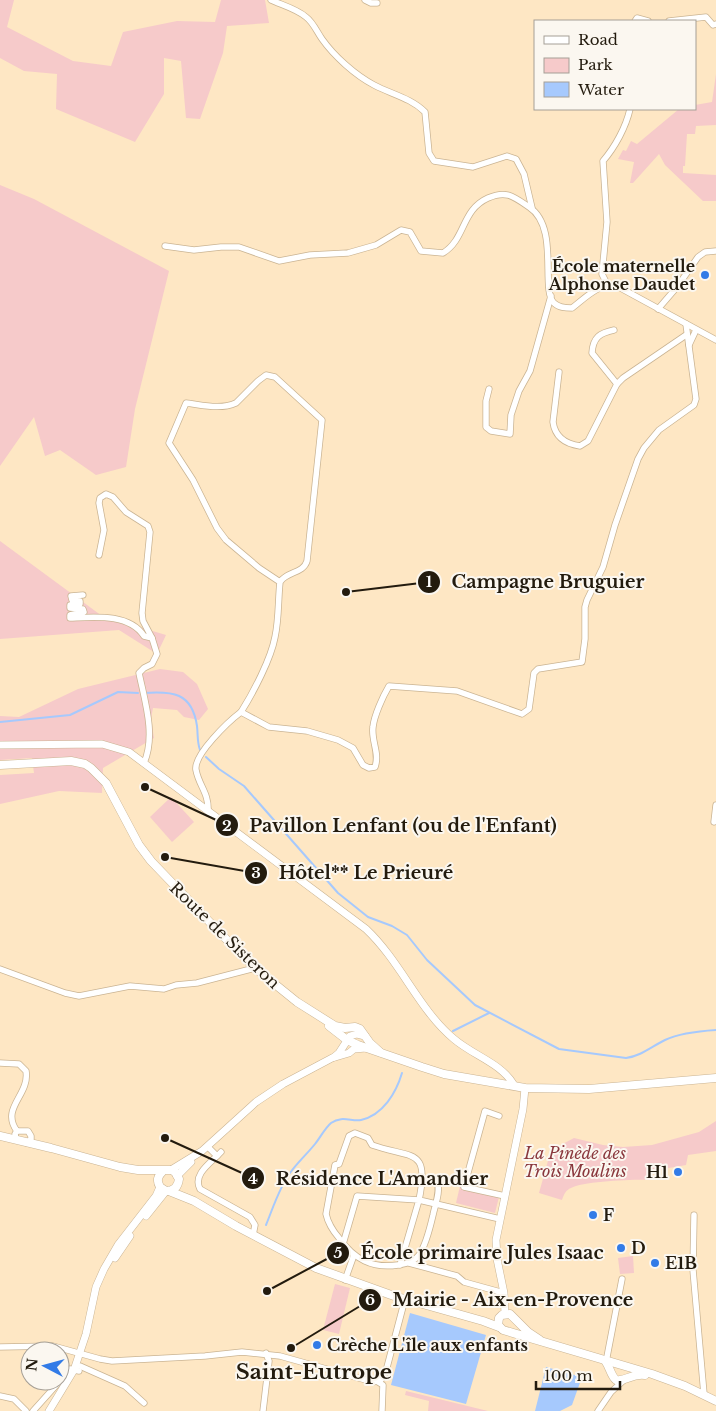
<svg xmlns="http://www.w3.org/2000/svg" width="716" height="1411" font-family="'Libre Baskerville',serif">
	<style>
		.green { fill: #f6caca }
		.water { fill: #a6c9fd }
		.lines { fill: none; stroke-linecap: round; stroke-linejoin: round }
		.stream { stroke: #a6c9fd; stroke-width: 2 }
		.minor-casing { stroke: #cab493; stroke-width: 7 }
		.tertiary-casing { stroke: #cab493; stroke-width: 8 }
		.secondary-casing { stroke: #cab493; stroke-width: 9 }
		.minor { stroke: #fff; stroke-width: 5.5 }
		.tertiary { stroke: #fff; stroke-width: 7 }
		.secondary { stroke: #fff; stroke-width: 8 }
		.poi-dot { fill: #327be7; stroke: #fbf7f0; stroke-width: 2 }
		.labels { text-anchor: middle; dominant-baseline: central; stroke-width: 4; stroke-linejoin: round; paint-order: stroke }
		.poi-label { font-size: 16px; font-weight: bold; fill: #231b0e; stroke: #fbf7f0; text-anchor: start }
		.street-label { font-size: 16px; fill: #231b0e; stroke: #fbf7f0 }
		.park-label { font-size: 16px; font-style: italic; fill: #8a383d; stroke: #fbf7f0 }
		.district-label { font-size: 21px; font-weight: bold; fill: #231b0e; stroke: #fbf7f0 }
		.leader { fill: none; stroke: #231b0e; stroke-width: 2 }
		.callout-dot { fill: #231b0e; stroke: #fbf7f0; stroke-width: 2 }
		.mark-label { font-size: 15px; text-anchor: middle; font-weight: bold; fill: #fff }
		.callout-label { font-size: 18px; text-anchor: middle; font-weight: bold; fill: #231b0e; stroke: #fbf7f0; stroke-width: 4; stroke-linejoin: round; paint-order: stroke }
	</style>
	<rect width="100%" height="100%" fill="#fee7c4"/>
	<g class="green">
		<path d="M0,0H14L7,27L73,61L111,66L123,32L177,21L215,22L221,0H265L269,23L227,26L223,53L200,119L186,118L181,61L164,58V94L135,142L56,109L57,74L24,71L0,58Z"/>
		<path d="M716,74V125L696,126L695,134H687L685,166H683V173L716,175V201H703L665,165L659,154L633,183H630L634,162L618,159L623,150L626,151L631,141L637,144L679,109H695V105L712,102Z"/>
		<path d="M0,185L34,199L169,271L135,409L126,467L96,475L60,450L45,456L34,417L0,466Z"/>
		<path d="M0,541L102,616L166,635L157,654L119,630L0,639Z"/>
		<path d="M160,669L183,672L197,684L208,709L199,720L184,717L177,710L153,708L151,719L154,738L103,768L102,793L59,791L0,804V775L34,773L32,758L0,760V716L19,717L78,689Z"/>
		<path d="M171,797L194,822L172,842L150,817Z"/>
		<path d="M716,1121V1151L688,1155L686,1165L652,1171L653,1180C638,1179 583,1181 571,1188C566,1190 564,1194 562,1200L539,1193L551,1150L574,1138L603,1145L623,1147L652,1145L699,1132Z"/>
		<path d="M460,1186L499,1197L495,1213L456,1203Z"/>
		<path d="M633,1256L634,1273L620,1274L618,1258Z"/>
		<path d="M335,1284L350,1288L339,1334L323,1330Z"/>
		<path d="M406,1391L488,1411H428L429,1401L405,1395Z"/>
	</g>
	<g class="water">
		<path d="M410,1313L486,1335L466,1404L391,1385Z"/>
		<path d="M546,1367L582,1377L572,1405L560,1411H535Z"/>
	</g>
	<g class="lines">
		<g class="stream">
			<path d="M144,693C172,691 192,692 197,726C198,734 197,742 200,750"/>
			<path d="M0,722L70,715L118,692L138,693"/>
			<path d="M206,757L219,769L244,786L338,893L368,917L392,926L407,935L427,960L475,1005L559,1049L626,1058C641,1056 651,1047 665,1040C680,1033 700,1031 716,1030"/>
			<path d="M453,1031L489,1013"/>
			<path d="M266,1225C273,1208 279,1188 290,1173C297,1163 307,1154 315,1144C320,1138 325,1128 331,1123C342,1115 352,1122 361,1120C383,1115 396,1093 402,1073"/>
		</g>
		<defs>
			<g id="minor">
				<path d="M271,0C282,5 297,9 306,17C313,22 317,32 322,39C334,56 355,75 374,85C391,94 411,98 425,112L429,153L434,161L473,167L507,156L516,159L524,174L532,208"/>
				<path d="M365,0L371,3H377"/>
				<path d="M635,21L637,18L648,21"/>
				<path d="M669,21L706,17L713,25L716,24"/>
				<path d="M165,246L194,250L221,247H239L279,261L310,255L348,253L376,245L401,230L410,232L421,251L443,253C466,239 461,210 488,198C506,190 513,196 529,207C560,227 540,290 554,303C559,308 566,308 572,308C585,298 598,284 615,285L716,340"/>
				<path d="M607,284L602,274L607,222L603,161C615,147 626,127 630,109"/>
				<path d="M658,309L677,287L698,257L705,252L716,251"/>
				<path d="M614,330C600,333 593,337 592,353L617,384"/>
				<path d="M689,345L696,330"/>
				<path d="M559,372L553,422C555,437 566,444 580,446L588,441L617,384L623,378L686,335"/>
				<path d="M489,389L486,401V427L491,431L510,434L511,415L519,391L530,371L551,296"/>
				<path d="M99,555L104,530L99,503L100,498L106,494L113,497L126,512L148,526L150,532L142,613L143,621L152,638"/>
				<path d="M83,595L71,596L72,600L80,601V604L70,605V608L83,609L84,612L70,615V618C94,617 129,613 144,636L152,638L157,654L152,664L144,668L139,673C145,702 156,735 144,763"/>
				<path d="M241,712C253,693 271,659 275,637C279,619 278,600 280,582C287,571 303,574 307,561L322,420L275,377L266,375L258,381L236,403C220,410 203,405 186,403L169,443L193,480L217,528L226,540L259,568L280,582"/>
				<path d="M208,811C209,793 199,786 196,770C193,755 229,721 241,712L269,727L307,731L338,740L353,748L363,765L369,768L375,767C380,753 371,741 373,727C374,716 383,696 389,686L457,691L522,714L529,709L534,673L538,669L582,662L585,639V607L587,600L603,567L615,525L638,459L644,448L659,430L694,405L696,399L686,324"/>
				<path d="M714,822L716,805"/>
				<path d="M0,969L65,993L79,996L130,986L164,989L176,985L197,983L255,968"/>
				<path d="M0,1063L19,1064L26,1071C30,1095 0,1108 17,1131"/>
				<path d="M499,1116L485,1111L464,1187L505,1196"/>
				<path d="M16,1140L15,1134L17,1131H28L31,1136V1139L27,1143"/>
				<path d="M208,1147L217,1156"/>
				<path d="M221,1152C212,1162 192,1174 200,1189L250,1217L255,1225L253,1235"/>
				<path d="M423,1179L437,1181C441,1191 435,1205 433,1215C430,1228 426,1245 419,1255C414,1262 406,1264 398,1265C372,1269 354,1259 339,1238C333,1231 328,1223 326,1214L335,1165L339,1164L349,1136L355,1133L368,1138L372,1145C412,1159 430,1147 419,1200L500,1219"/>
				<path d="M694,1215L693,1270L704,1394"/>
				<path d="M343,1244L357,1196L419,1200L400,1265"/>
				<path d="M409,1263L457,1276L464,1282L504,1293"/>
				<path d="M345,1280L354,1255"/>
				<path d="M0,1347L53,1346L100,1359L112,1361L205,1356L242,1352L280,1356L373,1382L381,1380L386,1371L405,1299"/>
				<path d="M606,1362L622,1279"/>
				<path d="M80,1366L125,1386L144,1403"/>
				<path d="M60,1381L70,1369L79,1371"/>
				<path d="M378,1382L383,1385L382,1411"/>
				<path d="M0,1396L14,1399L26,1411"/>
				<path d="M33,1411L60,1381"/>
				<path d="M263,1411L269,1361L266,1353"/>
				<path d="M598,1411L611,1392L623,1381"/>
			</g>
			<g id="tertiary">
				<path d="M0,745L102,744L129,752L366,929C401,962 419,1010 454,1039C474,1056 501,1063 514,1085"/>
				<path d="M334,1057L339,1053L350,1036L357,1034L365,1036"/>
				<path d="M171,1170L202,1151L256,1102L283,1084L332,1058L349,1053L354,1049L366,1048"/>
				<path d="M177,1176L191,1162"/>
				<path d="M146,1216L166,1191"/>
				<path d="M115,1258L130,1236"/>
				<path d="M505,1314L504,1293L497,1259L496,1240L523,1109L525,1088"/>
				<path d="M49,1411L74,1370L86,1334L96,1287L104,1269L118,1245L156,1196L160,1187"/>
			</g>
			<g id="secondary">
				<path d="M0,765L71,761L85,764L91,768L106,783L139,845L151,861L224,937L255,968L297,1002L335,1026L345,1028L355,1027L360,1029L370,1043L380,1052"/>
				<path d="M329,1026L347,1040L358,1045L422,1067L444,1074L525,1088L589,1089L716,1078"/>
				<path d="M0,1136L51,1148L120,1167L138,1170H171L175,1172L179,1179C178,1187 174,1191 166,1191L160,1187C156,1180 158,1176 163,1171"/>
				<path d="M169,1191L194,1201L236,1226L316,1268L394,1296L483,1321L499,1327"/>
				<path d="M540,1340L528,1332L510,1314L502,1315L499,1318L498,1325L503,1330L652,1374L685,1386L716,1401"/>
				<path d="M606,1362C610,1368 611,1376 616,1380C626,1382 631,1373 645,1375"/>
			</g>
		</defs>
		<use href="#minor" class="minor-casing"/>
		<use href="#tertiary" class="tertiary-casing"/>
		<use href="#secondary" class="secondary-casing"/>
		<use href="#minor" class="minor"/>
		<use href="#tertiary" class="tertiary"/>
		<use href="#secondary" class="secondary"/>
	</g>
	<g class="poi-dot">
		<circle cx="705" cy="275" r="5"/>
		<circle cx="678" cy="1172" r="5"/>
		<circle cx="593" cy="1215" r="5"/>
		<circle cx="621" cy="1248" r="5"/>
		<circle cx="655" cy="1263" r="5"/>
		<circle cx="317" cy="1345" r="5"/>
	</g>
	<g class="labels">
		<g class="poi-label">
			<text x="695" y="266" text-anchor="end">École maternelle<tspan x="695" dy="18">Alphonse Daudet</tspan></text>
			<text x="668" y="1172" text-anchor="end">H1</text>
			<text x="603" y="1215">F</text>
			<text x="631" y="1248">D</text>
			<text x="665" y="1263">E1B</text>
			<text x="327" y="1345">Crèche L'île aux enfants</text>
		</g>
		<g class="street-label">
			<text transform="translate(225 935) rotate(44)">Route de Sisteron</text>
		</g>
		<g class="park-label">
			<text x="575" y="1153">La Pinède des<tspan x="575" dy="18">Trois Moulins</tspan></text>
		</g>
		<g class="district-label">
			<text x="314" y="1372">Saint-Eutrope</text>
		</g>
	</g>
	<path class="leader" d="M346 592L429 582M145 787L227 825M165 857L256 873M165 1138L253 1178M267 1291L338 1253M291 1348L370 1300"/>
	<g class="callout-dot">
		<circle cx="346" cy="592" r="5"/>
		<circle cx="145" cy="787" r="5"/>
		<circle cx="165" cy="857" r="5"/>
		<circle cx="165" cy="1138" r="5"/>
		<circle cx="267" cy="1291" r="5"/>
		<circle cx="291" cy="1348" r="5"/>
		<circle cx="429" cy="582" r="12"/>
		<circle cx="227" cy="825" r="12"/>
		<circle cx="256" cy="873" r="12"/>
		<circle cx="253" cy="1178" r="12"/>
		<circle cx="338" cy="1253" r="12"/>
		<circle cx="370" cy="1300" r="12"/>
	</g>
	<g class="mark-label">
		<text x="429" y="587">1</text>
		<text x="227" y="831">2</text>
		<text x="256" y="878">3</text>
		<text x="253" y="1184">4</text>
		<text x="338" y="1258">5</text>
		<text x="370" y="1305">6</text>
	</g>
	<g class="callout-label">
		<text x="548" y="588">Campagne Bruguier</text>
		<text x="403" y="832">Pavillon Lenfant (ou de l'Enfant)</text>
		<text x="366" y="879">Hôtel** Le Prieuré</text>
		<text x="382" y="1185">Résidence L'Amandier</text>
		<text x="482" y="1259">École primaire Jules Isaac</text>
		<text x="513" y="1306">Mairie - Aix-en-Provence</text>
	</g>
	<rect x="534" y="20" width="162" height="90" fill="#fbf7f0" stroke="#a59f96"/>
	<rect x="544" y="36" width="25" height="8" fill="#ffffff" stroke="#a59f96"/>
	<text x="578" y="45" font-size="15" fill="#231b0e">Road</text>
	<rect x="544" y="58" width="25" height="15" fill="#f6caca" stroke="#a59f96"/>
	<text x="578" y="70" font-size="15" fill="#231b0e">Park</text>
	<rect x="544" y="82" width="25" height="15" fill="#a6c9fd" stroke="#a59f96"/>
	<text x="578" y="95" font-size="15" fill="#231b0e">Water</text>
	<g transform="translate(45 1366) rotate(276)"><circle r="24" fill="#fbf7f0" stroke="#a59f96"/>
	<path d="M0-4L9 19L0 12L-9 19Z" fill="#327be7"/>
	<text y="-8" font-size="14" font-weight="bold" text-anchor="middle" fill="#231b0e">N</text>
	</g>
	<path d="M536 1381v8h84v-8" fill="none" stroke="#231b0e" stroke-width="2.5"/>
	<text x="544" y="1381" font-size="15" fill="#231b0e" stroke="#fbf7f0" stroke-width="4" paint-order="stroke">100 m</text>
</svg>
